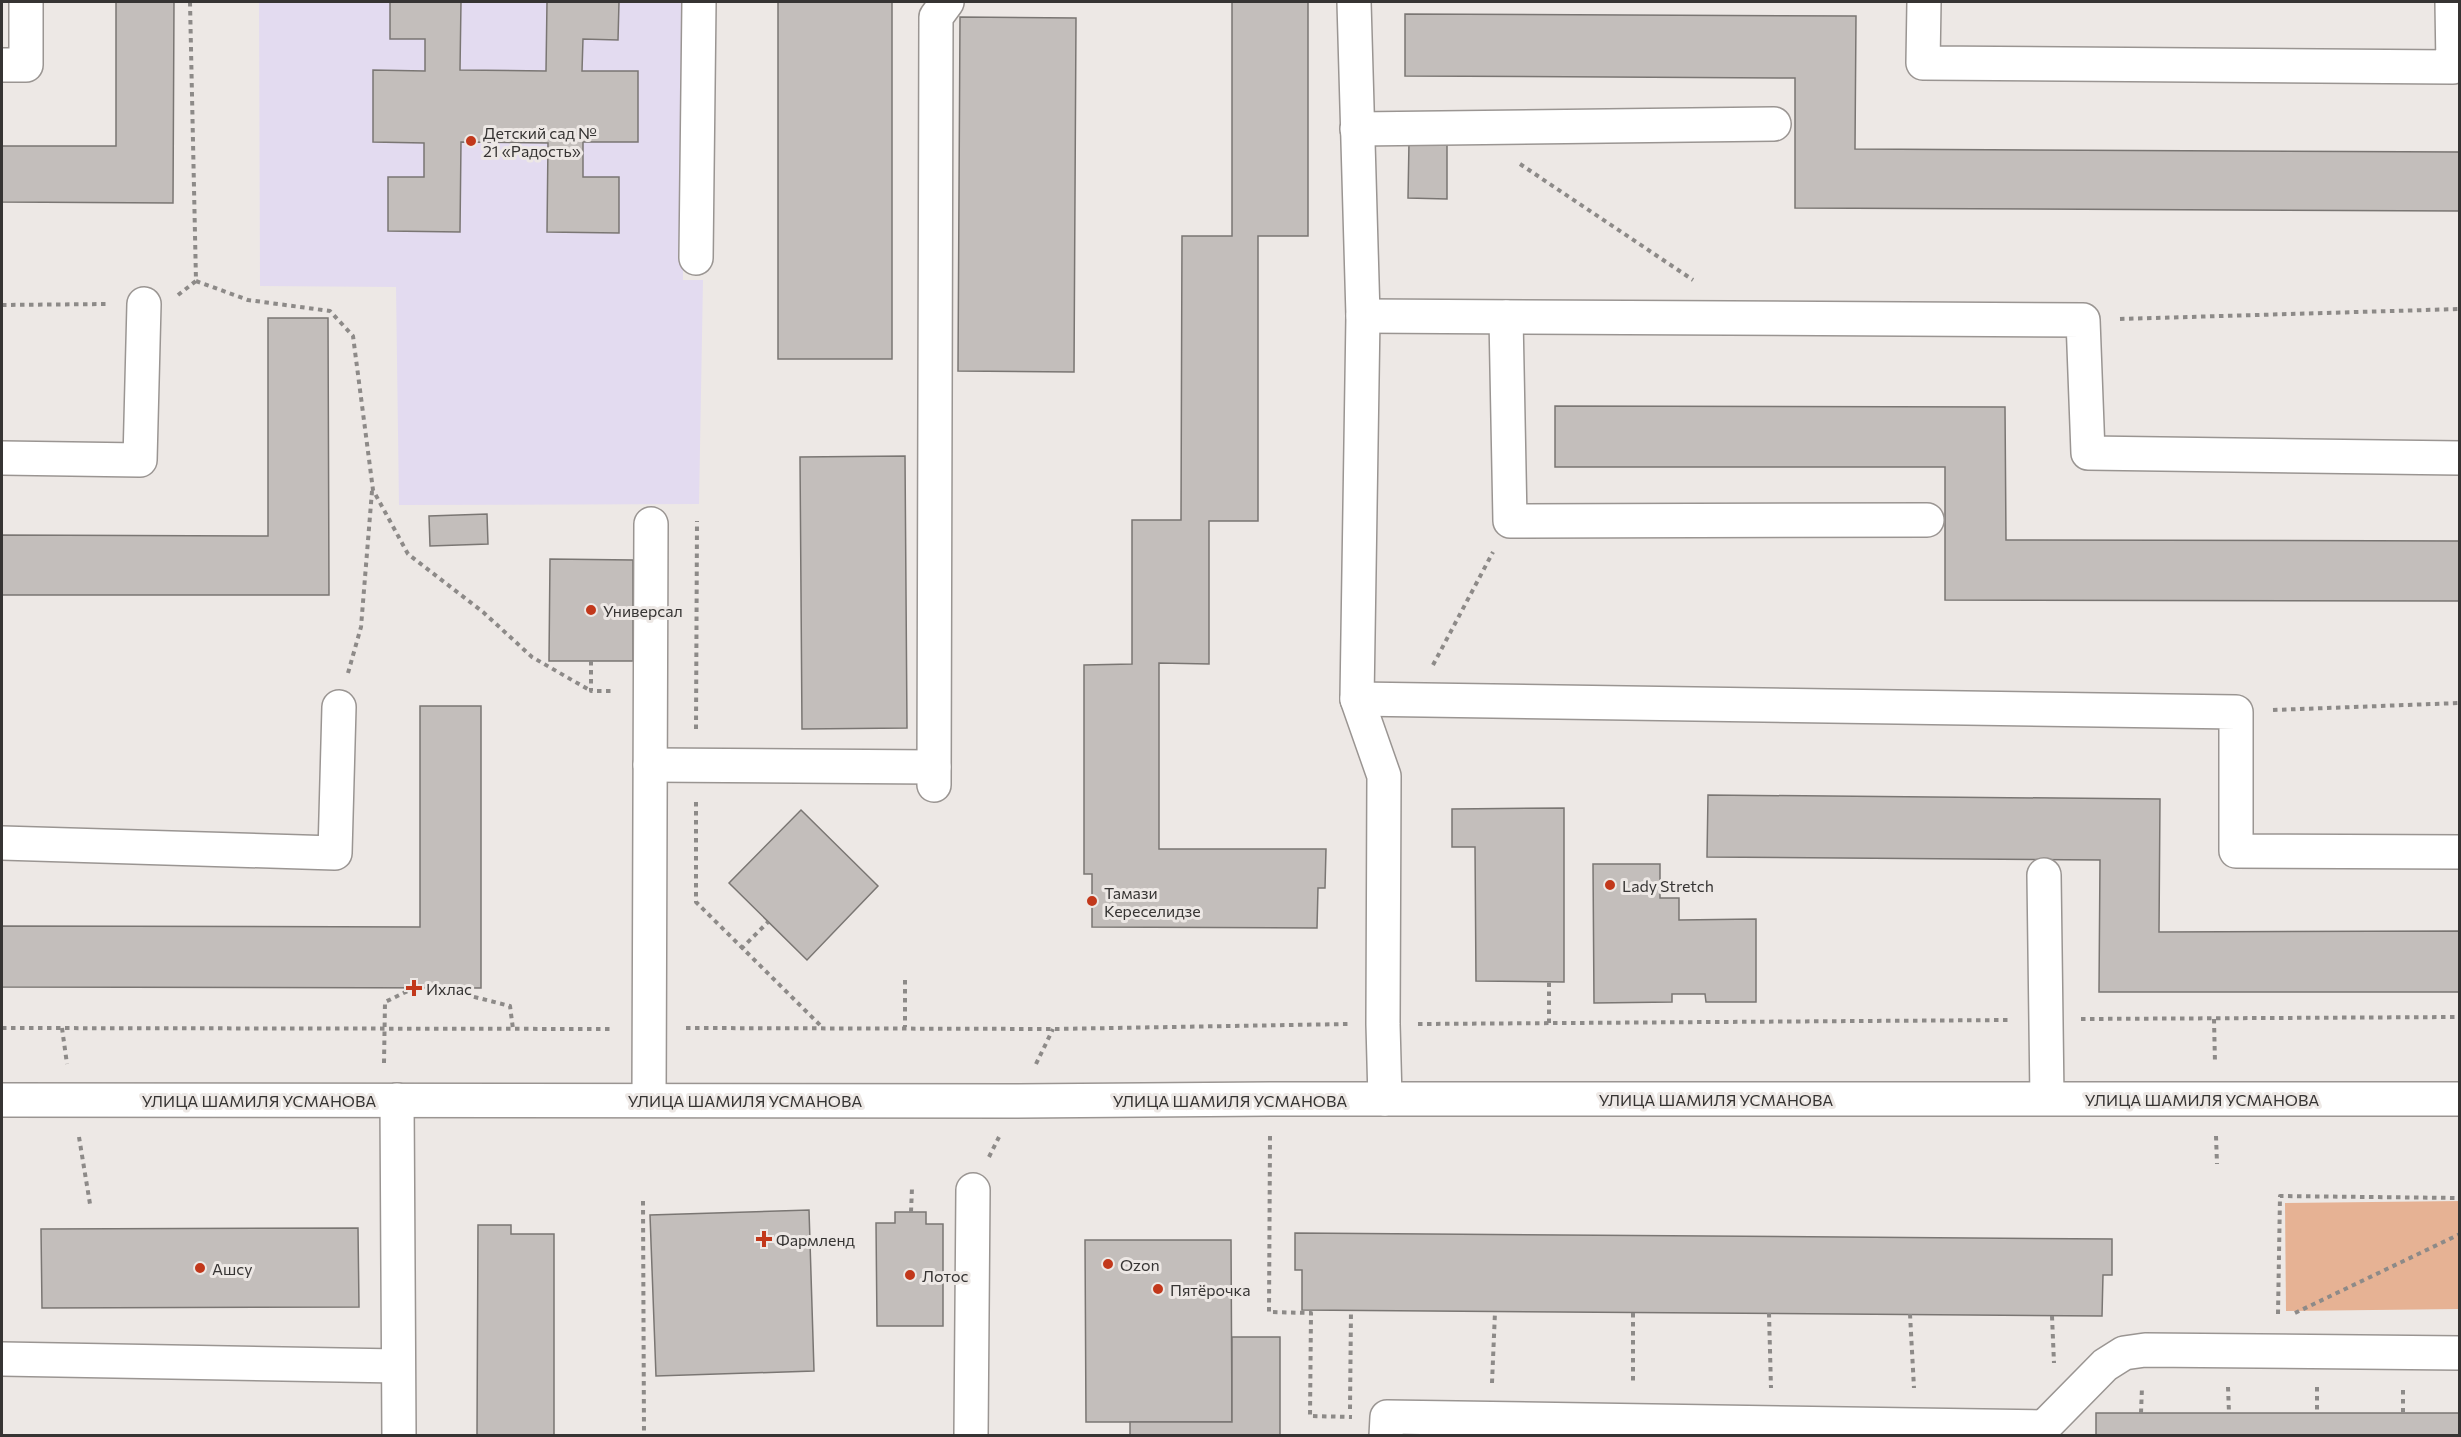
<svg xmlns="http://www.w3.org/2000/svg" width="2461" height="1437" font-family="Commissioner,sans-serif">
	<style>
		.education { fill: #e3dbf0 }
		.green { fill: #e6b294 }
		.building { fill: #c3bebb; stroke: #7a7673; stroke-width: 1.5 }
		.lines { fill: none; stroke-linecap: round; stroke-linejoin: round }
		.minor-casing { stroke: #9a9592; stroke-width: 36 }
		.path { stroke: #8d8a88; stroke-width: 4; stroke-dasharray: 4.5 4.5; stroke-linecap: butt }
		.minor { stroke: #fff; stroke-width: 33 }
		.poi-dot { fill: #c2381b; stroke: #ede8e5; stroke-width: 2 }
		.labels { text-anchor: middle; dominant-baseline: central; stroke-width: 6; stroke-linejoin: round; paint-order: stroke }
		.poi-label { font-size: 16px; fill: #363433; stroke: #ede8e5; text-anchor: start }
		.street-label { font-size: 16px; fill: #363433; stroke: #ede8e5 }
	</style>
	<rect width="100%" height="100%" fill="#ede8e5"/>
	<path class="education" d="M259,2H684L683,280H703L699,504L399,505L396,287L260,286Z"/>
	<path class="green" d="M2459,1201V1309L2286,1311L2285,1203Z"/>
	<g class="building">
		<path d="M116,2H174L173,203L2,202V146H116Z"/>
		<path d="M390,2H461L460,70L546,71L547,2H619L618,40L583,39L582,71H638V142H583V177H619V233L547,232L548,143L461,142L460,232L388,231V177H424V143L373,142V70L425,71V39H390Z"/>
		<rect x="778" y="2" width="114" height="357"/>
		<path d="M1232,2H1308V236H1258V521H1209V664L1159,663V849H1326L1325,888H1318L1317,928L1092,927V874H1084V665L1132,664V520H1181L1182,236H1232Z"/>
		<path d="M1405,14L1856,16L1855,149L2460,152V211L1795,208V78L1405,76Z"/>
		<path d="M960,17L1076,18L1074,372L958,371Z"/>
		<path d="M1409,142L1447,143V199L1408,198Z"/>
		<path d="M268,318H328L329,595H2V535L268,536Z"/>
		<path d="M1555,406L2005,407L2006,540L2460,541V601L1945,600V467H1555Z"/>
		<path d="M905,456L907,728L802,729L800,457Z"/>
		<path d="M487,514L488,544L430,546L429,516Z"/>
		<path d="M550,559L633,560V661H549Z"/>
		<path d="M420,706H481V988L2,987V926L420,927Z"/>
		<path d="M1708,795L2160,799L2159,932L2460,931V992H2099L2100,860L1707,857Z"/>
		<path d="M1564,808V982L1476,981L1475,847H1452V809Z"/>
		<path d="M801,810L878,886L807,960L729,883Z"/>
		<path d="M1593,864H1660V898H1679V920L1756,919V1002H1706L1705,994H1672V1002L1594,1003Z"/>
		<path d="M809,1210L814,1371L656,1376L650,1215Z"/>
		<path d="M895,1212H926V1224H943V1326H877L876,1223H895Z"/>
		<path d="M478,1225H511V1234H554V1436H477Z"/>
		<path d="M358,1228L359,1307L42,1308L41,1229Z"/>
		<path d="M1295,1233L2112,1239V1275H2103L2102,1316L1302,1310V1270H1295Z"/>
		<path d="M1085,1240H1231L1232,1422H1086Z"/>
		<path d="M1232,1337H1280V1436H1130V1422H1232Z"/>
		<rect x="2096" y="1413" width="364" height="23"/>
	</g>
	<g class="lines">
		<defs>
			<g id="minor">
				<path d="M1354,2L1363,316L1357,699L1384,776L1383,1024L1385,1099"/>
				<path d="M1924,2L1923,63L2453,67L2452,2"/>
				<path d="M2,65H26V2"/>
				<path d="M1357,129L1774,124"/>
				<path d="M696,258L699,2"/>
				<path d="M1363,316L2083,320L2088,453L2460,458"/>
				<path d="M1506,317L1510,521L1927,520"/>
				<path d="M2,458L140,460L144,304"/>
				<path d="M1357,699L2236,712V851L2460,852"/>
				<path d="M650,765L934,767"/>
				<path d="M934,785L936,17L947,2"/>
				<path d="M2,843L335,853L339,707"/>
				<path d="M2044,875L2047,1098"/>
				<path d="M2,1100L1018,1101L1270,1099H2460"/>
				<path d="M397,1100L399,1436"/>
				<path d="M649,1100L651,524"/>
				<path d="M2,1359L398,1366"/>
				<path d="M971,1436L973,1190"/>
				<path d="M1386,1436L1387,1417L2044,1427L2105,1365L2124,1353L2145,1350L2460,1353"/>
			</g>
		</defs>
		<use href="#minor" class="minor-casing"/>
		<g class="path">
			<path d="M190,2L196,281L248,300L330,311L353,336L373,490L408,554L483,612L532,657L591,691"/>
			<path d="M1520,164L1693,280"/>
			<path d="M178,295L196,281"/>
			<path d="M2,305L109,304"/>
			<path d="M2120,319L2460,309"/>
			<path d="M591,661V691H614"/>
			<path d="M1433,665L1493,552"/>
			<path d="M348,673L361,627L372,491"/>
			<path d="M2273,710L2460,703"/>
			<path d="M696,729L697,521"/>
			<path d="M696,802V902L822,1027"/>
			<path d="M741,949L768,922"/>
			<path d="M905,980V1027"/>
			<path d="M439,988L510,1006L513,1029"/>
			<path d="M2081,1019L2460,1017"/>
			<path d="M2214,1019L2215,1063"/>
			<path d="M1549,1023V981"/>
			<path d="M1418,1024L2011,1020"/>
			<path d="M2,1028L613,1029"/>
			<path d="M62,1028L67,1064"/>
			<path d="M686,1028L1053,1029L1348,1024"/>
			<path d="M384,1063L385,1002L414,988"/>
			<path d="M1036,1064L1053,1029"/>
			<path d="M1270,1136L1269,1312L1311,1313L1310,1416L1352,1417"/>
			<path d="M2216,1136L2217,1164"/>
			<path d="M79,1137L90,1204"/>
			<path d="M989,1157L999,1137"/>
			<path d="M643,1201L644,1436"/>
			<path d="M911,1212L912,1188"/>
			<path d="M1633,1313V1384"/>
			<path d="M1769,1313L1771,1388"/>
			<path d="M2295,1313L2460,1234"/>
			<path d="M1910,1314L1914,1388"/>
			<path d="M2278,1314L2280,1196L2460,1198"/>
			<path d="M2052,1316L2054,1363"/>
			<path d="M1492,1383L1495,1312"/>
			<path d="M2228,1387L2229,1413"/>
			<path d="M2317,1387V1413"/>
			<path d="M2403,1390V1413"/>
			<path d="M1350,1409L1351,1310"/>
			<path d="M2141,1413L2142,1387"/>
		</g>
		<use href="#minor" class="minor"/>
	</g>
	<g class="poi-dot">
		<circle cx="471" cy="141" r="6"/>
		<circle cx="591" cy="610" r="6"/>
		<circle cx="1610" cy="885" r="6"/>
		<circle cx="1092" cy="901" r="6"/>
		<path d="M411 979h6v6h6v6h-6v6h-6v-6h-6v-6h6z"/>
		<path d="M761 1230h6v6h6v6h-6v6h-6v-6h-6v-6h6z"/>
		<circle cx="1108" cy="1264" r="6"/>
		<circle cx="200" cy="1268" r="6"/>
		<circle cx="910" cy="1275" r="6"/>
		<circle cx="1158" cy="1289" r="6"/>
	</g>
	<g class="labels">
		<g class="poi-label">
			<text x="483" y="132">Детский сад №<tspan x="483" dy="18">21 «Радость»</tspan></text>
			<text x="603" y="610">Универсал</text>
			<text x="1622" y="885">Lady Stretch</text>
			<text x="1104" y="892">Тамази<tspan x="1104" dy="18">Кереселидзе</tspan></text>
			<text x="426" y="988">Ихлас</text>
			<text x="776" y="1239">Фармленд</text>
			<text x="1120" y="1264">Ozon</text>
			<text x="212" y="1268">Ашсу</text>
			<text x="922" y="1275">Лотос</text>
			<text x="1170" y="1289">Пятёрочка</text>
		</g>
		<g class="street-label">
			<text x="1716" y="1099">УЛИЦА ШАМИЛЯ УСМАНОВА</text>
			<text x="2202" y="1099">УЛИЦА ШАМИЛЯ УСМАНОВА</text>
			<text x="259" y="1100">УЛИЦА ШАМИЛЯ УСМАНОВА</text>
			<text x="745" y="1100">УЛИЦА ШАМИЛЯ УСМАНОВА</text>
			<text x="1230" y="1100">УЛИЦА ШАМИЛЯ УСМАНОВА</text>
		</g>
	</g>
	<rect width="2461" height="1437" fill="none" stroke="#363433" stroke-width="6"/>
</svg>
